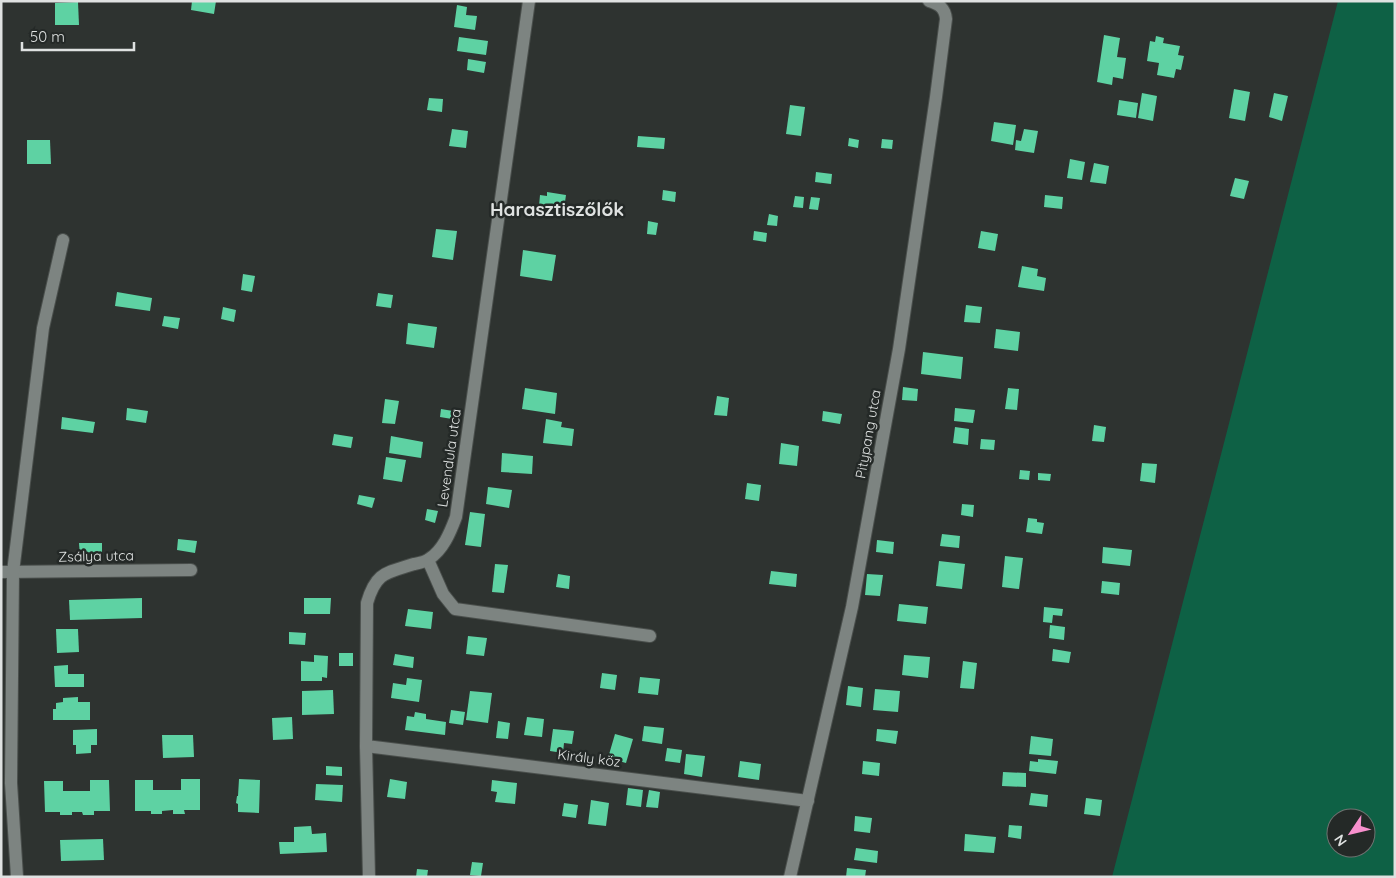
<svg xmlns="http://www.w3.org/2000/svg" width="1396" height="878" font-family="Quicksand,sans-serif">
	<style>
		.green { fill: #0e6145; fill-rule: evenodd }
		.building { fill: #5ed2a3 }
		.lines { fill: none; stroke-linecap: round; stroke-linejoin: round }
		.minor-casing { stroke: #4a4f4c; stroke-width: 14 }
		.minor { stroke: #7d8481; stroke-width: 12 }
		.labels { text-anchor: middle; dominant-baseline: central; stroke-width: 5; stroke-linejoin: round; paint-order: stroke }
		.street-label { font-size: 14px; fill: #dfe2e1; stroke: #242927 }
		.district-label { font-size: 19px; font-weight: bold; fill: #dfe2e1; stroke: #242927 }
	</style>
	<rect width="100%" height="100%" fill="#2e3330"/>
	<path class="green" d="M1338,1H1395V877H1112ZM1336,818H1366V848H1336Z"/>
	<g class="building">
		<path d="M192,1H216L214,14L191,10Z"/>
		<path d="M78,2L79,25H55V3Z"/>
		<path d="M457,5L467,7L466,15L477,16L475,30L454,27Z"/>
		<path d="M1104,35L1120,38L1117,57L1126,58L1123,79L1113,77L1112,85L1097,82Z"/>
		<path d="M1156,36L1164,38L1163,43L1180,46L1178,55L1184,56L1181,70L1176,69L1174,78L1157,75L1159,63L1147,61L1150,41L1155,42Z"/>
		<path d="M459,37L488,41L486,55L457,51Z"/>
		<path d="M468,59L486,62L484,73L467,70Z"/>
		<path d="M1234,89L1250,92L1245,121L1229,118Z"/>
		<path d="M1142,93L1157,96L1153,121L1138,118Z"/>
		<path d="M1274,93L1288,96L1282,121L1269,117Z"/>
		<path d="M429,98L443,99L442,112L427,110Z"/>
		<path d="M1119,100L1138,103L1136,118L1117,115Z"/>
		<path d="M790,105L805,107L801,136L786,134Z"/>
		<path d="M994,122L1016,125L1013,145L991,141Z"/>
		<path d="M452,129L468,131L466,148L449,146Z"/>
		<path d="M1024,129L1038,131L1034,153L1015,150L1016,140L1021,141Z"/>
		<path d="M638,136L665,138L664,149L637,147Z"/>
		<path d="M849,138L859,140L858,148L848,146Z"/>
		<path d="M882,139L893,140L892,149L881,148Z"/>
		<path d="M27,140H50L51,164H27Z"/>
		<path d="M1070,159L1085,162L1082,180L1067,178Z"/>
		<path d="M1094,163L1109,166L1106,184L1090,182Z"/>
		<path d="M816,172L832,174L831,184L815,182Z"/>
		<path d="M1235,178L1249,181L1244,199L1230,196Z"/>
		<path d="M663,190L676,192L675,202L662,200Z"/>
		<path d="M547,192L566,195L564,209L539,206L540,195L547,196Z"/>
		<path d="M1045,195L1063,197L1062,209L1044,207Z"/>
		<path d="M795,196L804,197L803,208L793,207Z"/>
		<path d="M811,197L820,198L818,210L809,209Z"/>
		<path d="M587,203L598,204L597,215L586,213Z"/>
		<path d="M769,214L778,216L777,226L767,225Z"/>
		<path d="M648,221L658,223L656,235L647,234Z"/>
		<path d="M436,229L457,231L453,260L432,257Z"/>
		<path d="M754,231L767,233L766,242L753,240Z"/>
		<path d="M981,231L998,234L995,251L978,248Z"/>
		<path d="M523,250L556,255L552,281L520,276Z"/>
		<path d="M1022,266L1038,269L1037,276L1046,278L1044,291L1018,287Z"/>
		<path d="M243,274L255,276L252,292L241,290Z"/>
		<path d="M117,292L152,298L150,311L115,306Z"/>
		<path d="M378,293L393,295L391,308L376,306Z"/>
		<path d="M966,305L982,307L980,323L964,322Z"/>
		<path d="M223,307L236,310L234,322L221,319Z"/>
		<path d="M164,316L180,318L178,329L162,326Z"/>
		<path d="M408,323L437,327L434,348L406,344Z"/>
		<path d="M996,329L1020,332L1018,351L994,348Z"/>
		<path d="M923,352L963,357L961,379L921,374Z"/>
		<path d="M903,387L918,389L917,401L902,400Z"/>
		<path d="M525,388L557,393L555,414L522,409Z"/>
		<path d="M1008,388L1019,389L1017,410L1005,409Z"/>
		<path d="M717,396L729,398L727,416L714,415Z"/>
		<path d="M385,399L399,401L395,424L382,423Z"/>
		<path d="M127,408L148,411L146,423L126,420Z"/>
		<path d="M955,408L975,410L973,423L954,421Z"/>
		<path d="M441,409L453,411L452,419L440,417Z"/>
		<path d="M823,411L842,414L840,424L822,421Z"/>
		<path d="M62,417L95,422L93,433L61,429Z"/>
		<path d="M546,419L562,422L561,427L574,429L572,446L543,443Z"/>
		<path d="M1094,425L1106,427L1104,442L1092,441Z"/>
		<path d="M955,427L969,429L968,445L953,443Z"/>
		<path d="M334,434L353,437L351,448L332,445Z"/>
		<path d="M391,436L423,442L421,458L389,453Z"/>
		<path d="M981,439L995,440L994,450L980,449Z"/>
		<path d="M781,443L799,446L797,466L779,464Z"/>
		<path d="M502,453L533,456L532,474L501,472Z"/>
		<path d="M386,457L406,460L402,482L383,479Z"/>
		<path d="M1142,463L1157,464L1155,483L1140,481Z"/>
		<path d="M1020,470L1030,471L1029,480L1019,479Z"/>
		<path d="M1038,473L1051,474L1050,481L1038,480Z"/>
		<path d="M747,483L761,485L759,501L745,499Z"/>
		<path d="M488,487L512,490L509,508L486,504Z"/>
		<path d="M359,495L375,498L372,508L357,504Z"/>
		<path d="M962,504L974,505L973,517L961,515Z"/>
		<path d="M427,509L438,511L435,523L425,520Z"/>
		<path d="M470,512L485,514L481,547L465,545Z"/>
		<path d="M1028,518L1037,519V522L1044,523L1042,534L1026,532Z"/>
		<path d="M942,534L960,536L959,548L940,546Z"/>
		<path d="M178,539L197,541L195,553L177,550Z"/>
		<path d="M877,540L894,542L893,554L876,552Z"/>
		<path d="M79,543H102V556L80,557Z"/>
		<path d="M1103,547L1132,550L1130,566L1102,563Z"/>
		<path d="M1005,556L1023,558L1019,589L1002,587Z"/>
		<path d="M939,561L965,564L962,589L936,586Z"/>
		<path d="M495,564L508,565L504,593L492,592Z"/>
		<path d="M771,571L797,574L796,587L769,584Z"/>
		<path d="M558,574L570,576L569,589L556,587Z"/>
		<path d="M867,574L883,575L880,596L865,595Z"/>
		<path d="M1102,581L1120,583L1119,595L1101,593Z"/>
		<path d="M142,598V618L70,620L69,600Z"/>
		<path d="M304,598H331L330,614H304Z"/>
		<path d="M899,604L928,607L926,624L897,621Z"/>
		<path d="M1044,607L1063,609L1062,616L1053,615L1052,623L1043,622Z"/>
		<path d="M408,609L433,612L431,629L405,626Z"/>
		<path d="M1050,625L1065,627L1064,640L1049,638Z"/>
		<path d="M56,629H78L79,652L57,653Z"/>
		<path d="M289,632L306,633L305,645L289,644Z"/>
		<path d="M468,636L487,638L484,656L466,654Z"/>
		<path d="M1053,649L1071,652L1069,663L1052,661Z"/>
		<rect x="339" y="653" width="14" height="13"/>
		<path d="M395,654L414,657L413,668L393,665Z"/>
		<path d="M314,655L328,656L327,678L322,677V681H301V661L314,662Z"/>
		<path d="M904,655L930,657L928,678L902,675Z"/>
		<path d="M963,661L977,663L974,689L960,688Z"/>
		<path d="M68,665V674H84V687H55L54,666Z"/>
		<path d="M602,673L617,675L615,690L600,688Z"/>
		<path d="M640,677L660,679L658,695L638,693Z"/>
		<path d="M407,678L422,680L419,702L391,698L393,683L406,685Z"/>
		<path d="M848,686L863,688L861,707L846,705Z"/>
		<path d="M875,689L900,691L898,712L873,710Z"/>
		<path d="M333,690L334,714L302,715V691Z"/>
		<path d="M470,691L492,693L488,723L466,720Z"/>
		<path d="M78,697V702H90V720H53V709H56V703L63,702V698Z"/>
		<path d="M451,710L465,712L463,725L449,723Z"/>
		<path d="M415,712L426,714V719L446,722L445,735L405,730L407,716L414,717Z"/>
		<path d="M292,717L293,739L273,740L272,718Z"/>
		<path d="M527,717L544,719L542,737L524,735Z"/>
		<path d="M498,721L510,723L508,739L496,738Z"/>
		<path d="M644,726L664,728L662,744L642,741Z"/>
		<path d="M97,729V745H91V753L76,754V745H73V730Z"/>
		<path d="M553,729L574,731L572,744L564,743L563,753L550,751Z"/>
		<path d="M877,729L898,731L896,744L876,741Z"/>
		<path d="M615,734L633,739L626,763L608,758Z"/>
		<path d="M162,735H193L194,757L163,758Z"/>
		<path d="M1031,736L1053,739L1051,756L1029,754Z"/>
		<path d="M667,748L682,750L680,763L665,761Z"/>
		<path d="M686,754L705,756L702,777L684,774Z"/>
		<path d="M1038,759L1058,761L1056,774L1029,771L1030,761L1038,762Z"/>
		<path d="M740,761L761,764L759,780L738,777Z"/>
		<path d="M863,761L880,763L879,776L862,774Z"/>
		<path d="M326,766L342,767V776L326,775Z"/>
		<path d="M1003,772L1026,773V787L1002,786Z"/>
		<path d="M181,779H200V810H184L185,814H173V810L162,811V814H151V811H135V780H153V790H181Z"/>
		<path d="M239,779L260,780L259,813L238,812V804L236,803L237,796H238Z"/>
		<path d="M390,779L407,782L405,799L387,797Z"/>
		<path d="M90,780H109L110,811H94V815H83L82,812H72V815H60V812H45L44,781H63V791H90Z"/>
		<path d="M492,780L517,783L515,804L495,802L497,792L491,791Z"/>
		<path d="M316,784L343,785L342,802L315,800Z"/>
		<path d="M628,788L643,790L641,807L626,805Z"/>
		<path d="M649,790L660,792L658,808L646,807Z"/>
		<path d="M1031,793L1048,795L1047,807L1029,805Z"/>
		<path d="M1086,798L1102,800L1100,816L1084,814Z"/>
		<path d="M591,800L609,803L606,826L588,824Z"/>
		<path d="M564,803L578,805L576,818L562,816Z"/>
		<path d="M855,816L872,818L870,833L854,831Z"/>
		<path d="M1009,825L1022,826L1021,839L1008,837Z"/>
		<path d="M311,826L312,834L326,833L327,852L280,854L279,842H294V827Z"/>
		<path d="M965,834L996,837L994,853L964,851Z"/>
		<path d="M103,839L104,860L61,861L60,840Z"/>
		<path d="M856,848L878,851L877,863L854,860Z"/>
		<path d="M472,862L483,863L481,876L470,875Z"/>
		<path d="M847,868L866,870L865,877H846Z"/>
		<path d="M417,869L428,870L427,877H416Z"/>
	</g>
	<g class="lines">
		<defs>
			<g id="minor">
				<path d="M428,560L443,594L455,609L650,636"/>
				<path d="M1,572L191,570"/>
				<path d="M366,746L808,801"/>
				<path d="M17,877L11,783L13,572L43,328L63,240"/>
				<path d="M369,877L366,746L367,603C376,572 386,573 414,564C419,563 425,562 429,559C443,550 450,533 456,517L529,1"/>
				<path d="M790,877L852,607L899,349L936,97L946,19C945,8 939,4 929,1"/>
			</g>
		</defs>
		<use href="#minor" class="minor-casing"/>
		<use href="#minor" class="minor"/>
	</g>
	<g class="labels">
		<g class="street-label">
			<text transform="translate(868 434) rotate(-80)">Pitypang utca</text>
			<text transform="translate(449 458) rotate(-82)">Levendula utca</text>
			<text transform="translate(96 556) rotate(-1)">Zsálya utca</text>
			<text transform="translate(589 758) rotate(7)">Király köz</text>
		</g>
		<g class="district-label">
			<text x="557" y="209">Harasztiszőlők</text>
		</g>
	</g>
	<rect width="1396" height="878" fill="none" stroke="#dfe2e1" stroke-width="5"/>
	<g transform="translate(1351 833) rotate(235)"><circle r="24" fill="#242927" stroke="#6f7371"/>
	<path d="M0-4L9 19L0 12L-9 19Z" fill="#f790cd"/>
	<text y="-8" font-size="14" font-weight="bold" text-anchor="middle" fill="#dfe2e1">N</text>
	</g>
	<path d="M22 42v8h112v-8" fill="none" stroke="#dfe2e1" stroke-width="2.5"/>
	<text x="30" y="42" font-size="15" fill="#dfe2e1" stroke="#242927" stroke-width="4" paint-order="stroke">50 m</text>
</svg>
